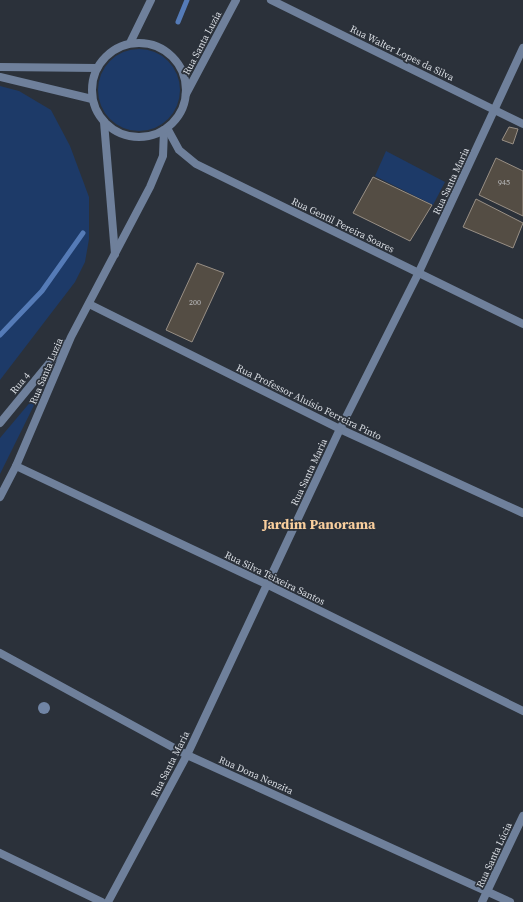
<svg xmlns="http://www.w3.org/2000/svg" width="523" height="902" font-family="'Source Serif 4',serif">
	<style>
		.green { fill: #1d3a68 }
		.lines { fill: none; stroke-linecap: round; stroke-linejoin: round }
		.stream { stroke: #557bb7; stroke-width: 5 }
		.building { fill: #544d44; stroke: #988f85 }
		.minor { stroke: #6f809b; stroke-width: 8 }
		.tertiary { stroke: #6f809b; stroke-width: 8 }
		.tree { fill: #7185a5 }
		.labels { text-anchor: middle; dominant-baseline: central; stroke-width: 3.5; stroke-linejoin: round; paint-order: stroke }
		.number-label { font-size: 8px; fill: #b8b9bb }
		.street-label { font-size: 10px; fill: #d9dde3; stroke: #2b313a }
		.district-label { font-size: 14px; font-weight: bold; fill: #f9ce9d; stroke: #2b313a }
	</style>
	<rect width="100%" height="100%" fill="#2b313a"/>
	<g class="green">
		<circle cx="139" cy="90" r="41"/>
		<path d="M0,86L19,91L51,110L70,146L89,197V239L85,262L75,282L0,380Z"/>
		<path d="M386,151L445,182L433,205L375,176Z"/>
		<path d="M43,387L0,474V438Z"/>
	</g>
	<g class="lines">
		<g class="stream">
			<path d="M178,22L187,0"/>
			<path d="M0,335L42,291L83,233"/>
		</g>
	</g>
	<g class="building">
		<path d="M509,127L518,129L513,144L502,140Z"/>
		<path d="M496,158L523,171V216L479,195Z"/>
		<path d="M373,177L432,205L410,241L353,213Z"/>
		<path d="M476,199L523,223L513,248L463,227Z"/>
		<path d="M197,263L224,273L192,342L166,330Z"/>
	</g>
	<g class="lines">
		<g class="minor">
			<path d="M271,0L523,124"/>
			<path d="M104,122L115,254"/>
			<path d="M167,128L179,150L196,164L523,324"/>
			<path d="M89,304L340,429L523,513"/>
			<path d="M0,423L65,344"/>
			<path d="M16,466L266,584L523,711"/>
			<path d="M0,497L16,466L71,337L150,187L163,156L164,130"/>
			<path d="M0,653L187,755L510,902"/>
			<path d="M0,853L102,902"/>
			<path d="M108,902L187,755L340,429L418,274L523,48"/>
			<path d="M482,902L523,816"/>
		</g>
		<g class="tertiary">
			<path d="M130,43L151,0"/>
			<circle cx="139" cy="90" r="47"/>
			<path d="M0,67L97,68"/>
			<path d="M0,77L92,99"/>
			<path d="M186,94L236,0"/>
		</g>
	</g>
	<circle class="tree" cx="44" cy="708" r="6"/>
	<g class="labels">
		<g class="number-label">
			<text x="504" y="182">945</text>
			<text x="195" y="302">200</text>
		</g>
		<g class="street-label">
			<text transform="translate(202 43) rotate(-62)">Rua Santa Luzia</text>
			<text transform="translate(402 53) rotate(26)">Rua Walter Lopes da Silva</text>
			<text transform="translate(451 181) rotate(-65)">Rua Santa Maria</text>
			<text transform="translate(343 225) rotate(26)">Rua Gentil Pereira Soares</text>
			<text transform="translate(46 371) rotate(-67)">Rua Santa Luzia</text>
			<text transform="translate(20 383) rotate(-50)">Rua 4</text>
			<text transform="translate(309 402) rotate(26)">Rua Professor Aluísio Ferreira Pinto</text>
			<text transform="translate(309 472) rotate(-65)">Rua Santa Maria</text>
			<text transform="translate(275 578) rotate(26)">Rua Silva Teixeira Santos</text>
			<text transform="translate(170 764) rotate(-63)">Rua Santa Maria</text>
			<text transform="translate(256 775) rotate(24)">Rua Dona Nenzita</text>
			<text transform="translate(494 855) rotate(-65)">Rua Santa Lúcia</text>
		</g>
		<g class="district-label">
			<text x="319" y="524">Jardim Panorama</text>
		</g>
	</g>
</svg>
